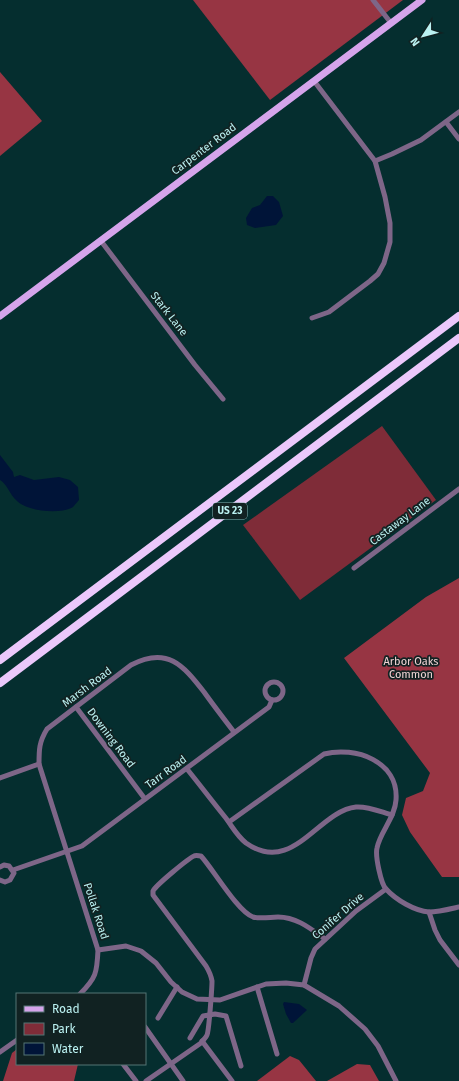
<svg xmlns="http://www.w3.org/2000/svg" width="459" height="1081" font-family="'Fira Sans',sans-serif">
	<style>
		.green { fill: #7f2c38 }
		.forest { fill: #973543 }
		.water { fill: #001438 }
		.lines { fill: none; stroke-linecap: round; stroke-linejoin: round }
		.minor { stroke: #7e6688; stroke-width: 5 }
		.major { stroke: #d5a4eb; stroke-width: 7 }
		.highway { stroke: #ebc8fb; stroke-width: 8 }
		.labels { text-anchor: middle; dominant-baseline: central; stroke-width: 3.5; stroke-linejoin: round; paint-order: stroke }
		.shield { fill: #122; stroke: #88b3b3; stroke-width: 1 }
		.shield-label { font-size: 10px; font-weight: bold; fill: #bbf1f1 }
		.street-label { font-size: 11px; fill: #bbf1f1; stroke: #122 }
		.park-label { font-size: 11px; fill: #f0d3d4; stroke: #122 }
	</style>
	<rect width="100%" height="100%" fill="#052e2f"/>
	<path class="green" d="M382,426L436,500L300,600L243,525Z"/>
	<g class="forest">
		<path d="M193,0H403L270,100Z"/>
		<path d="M0,72L42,121L0,156Z"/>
		<path d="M459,578V877H442L410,832L402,815L406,798L423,791L430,773L344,658L426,597Z"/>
		<path d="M17,1049V1064H78L74,1081H3L12,1053Z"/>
		<path d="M290,1056L299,1060L316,1081H257Z"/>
		<path d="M357,1064L370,1065L379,1081H327Z"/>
	</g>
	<g class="water">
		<path d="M267,196H273L279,202L283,216L276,225L255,228L247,225L246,218L252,208L260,205Z"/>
		<path d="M0,455L13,472L14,477L20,475L34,480L59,477L70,480L78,487L79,500C77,502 75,505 73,507C60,515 27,511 17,501C9,494 8,485 0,480Z"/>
		<path d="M284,1002L299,1004L307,1010L293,1023H291L286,1014L283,1004Z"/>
	</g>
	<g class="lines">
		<g class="minor">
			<path d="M373,0L391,23"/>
			<path d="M446,122L459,139"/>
			<path d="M375,161L392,154L421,140L459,112"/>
			<path d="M101,241L195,365L223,399"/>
			<path d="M312,318L329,312L370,281L378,274L384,263L390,242V223L385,197L375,161L314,81"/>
			<path d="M354,568L459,489"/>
			<circle cx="274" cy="691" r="9"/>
			<path d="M76,707L145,799"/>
			<path d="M187,769C200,785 212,801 225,817C232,826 237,836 246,843C293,876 318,811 356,807C368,806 381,812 392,815"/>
			<path d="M0,778L39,764"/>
			<path d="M229,822L324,754C355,746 399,761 396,800C395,818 380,832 377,848C375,856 381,884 386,889C396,900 415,911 429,912C438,912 450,909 459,907"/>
			<path d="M0,867L4,865L9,866L14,873L10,880L5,882L0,880"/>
			<path d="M13,870L82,846L269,707L272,700"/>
			<path d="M429,912L435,930L440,940L459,965"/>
			<path d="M98,950L126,946L141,951L156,963L171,982L182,992L197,999L220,1000L266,984L286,983L304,985L339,1006L365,1029L378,1046L396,1081"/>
			<path d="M304,985L311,958L315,949L356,911L386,889"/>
			<path d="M257,987L277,1054"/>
			<path d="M80,994C96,978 97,973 98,950L39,764C39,750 39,742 47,729L131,665C167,646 183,665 204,692C214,706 224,719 234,732"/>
			<path d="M158,1018L177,987"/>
			<path d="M145,1027L183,1081"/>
			<path d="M190,1038L203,1016L215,1014L226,1016L241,1066"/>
			<path d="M202,1041L232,1081"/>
			<path d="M0,1052L17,1040"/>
			<path d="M123,1064L136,1081"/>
			<path d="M146,1081L201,1043C203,1040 206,1038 207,1035C209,1031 212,987 212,981C211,975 209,971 206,966L153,895V891C156,885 189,858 194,856C196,855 199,856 201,856C213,869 238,912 253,917C260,919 271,917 278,917C297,917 311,929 325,939"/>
		</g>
		<path class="major" d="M0,316L422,0"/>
		<g class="highway">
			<path d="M0,660L459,316"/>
			<path d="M0,683L459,338"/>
		</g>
	</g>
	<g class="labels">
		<rect class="shield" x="213" y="503" width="34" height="16" rx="3"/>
		<g class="shield-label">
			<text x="230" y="511">US 23</text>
		</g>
		<g class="street-label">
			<text transform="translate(204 149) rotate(-37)">Carpenter Road</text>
			<text transform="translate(169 314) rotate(52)">Stark Lane</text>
			<text transform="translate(400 521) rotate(-37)">Castaway Lane</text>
			<text transform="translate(87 687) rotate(-37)">Marsh Road</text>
			<text transform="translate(111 738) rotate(53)">Downing Road</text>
			<text transform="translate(166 772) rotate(-36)">Tarr Road</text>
			<text transform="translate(96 911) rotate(72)">Pollak Road</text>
			<text transform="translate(338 916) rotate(-41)">Conifer Drive</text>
		</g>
		<g class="park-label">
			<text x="411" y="661">Arbor Oaks<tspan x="411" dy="13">Common</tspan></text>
		</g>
	</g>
	<rect x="16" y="993" width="130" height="72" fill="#112222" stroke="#557575"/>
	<rect x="24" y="1006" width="20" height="6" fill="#d5a4eb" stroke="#557575"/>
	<text x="52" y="1013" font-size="12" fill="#bbf1f1">Road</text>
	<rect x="24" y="1023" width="20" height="12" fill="#7f2c38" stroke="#557575"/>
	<text x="52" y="1033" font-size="12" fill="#bbf1f1">Park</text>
	<rect x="24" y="1043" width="20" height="12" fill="#001438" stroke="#557575"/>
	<text x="52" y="1053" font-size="12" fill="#bbf1f1">Water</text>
	<g transform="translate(423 36) rotate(234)" stroke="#112222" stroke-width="3" paint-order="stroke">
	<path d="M0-3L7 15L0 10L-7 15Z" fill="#bbf1f1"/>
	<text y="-6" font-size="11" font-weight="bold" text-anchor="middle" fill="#bbf1f1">N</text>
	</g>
</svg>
